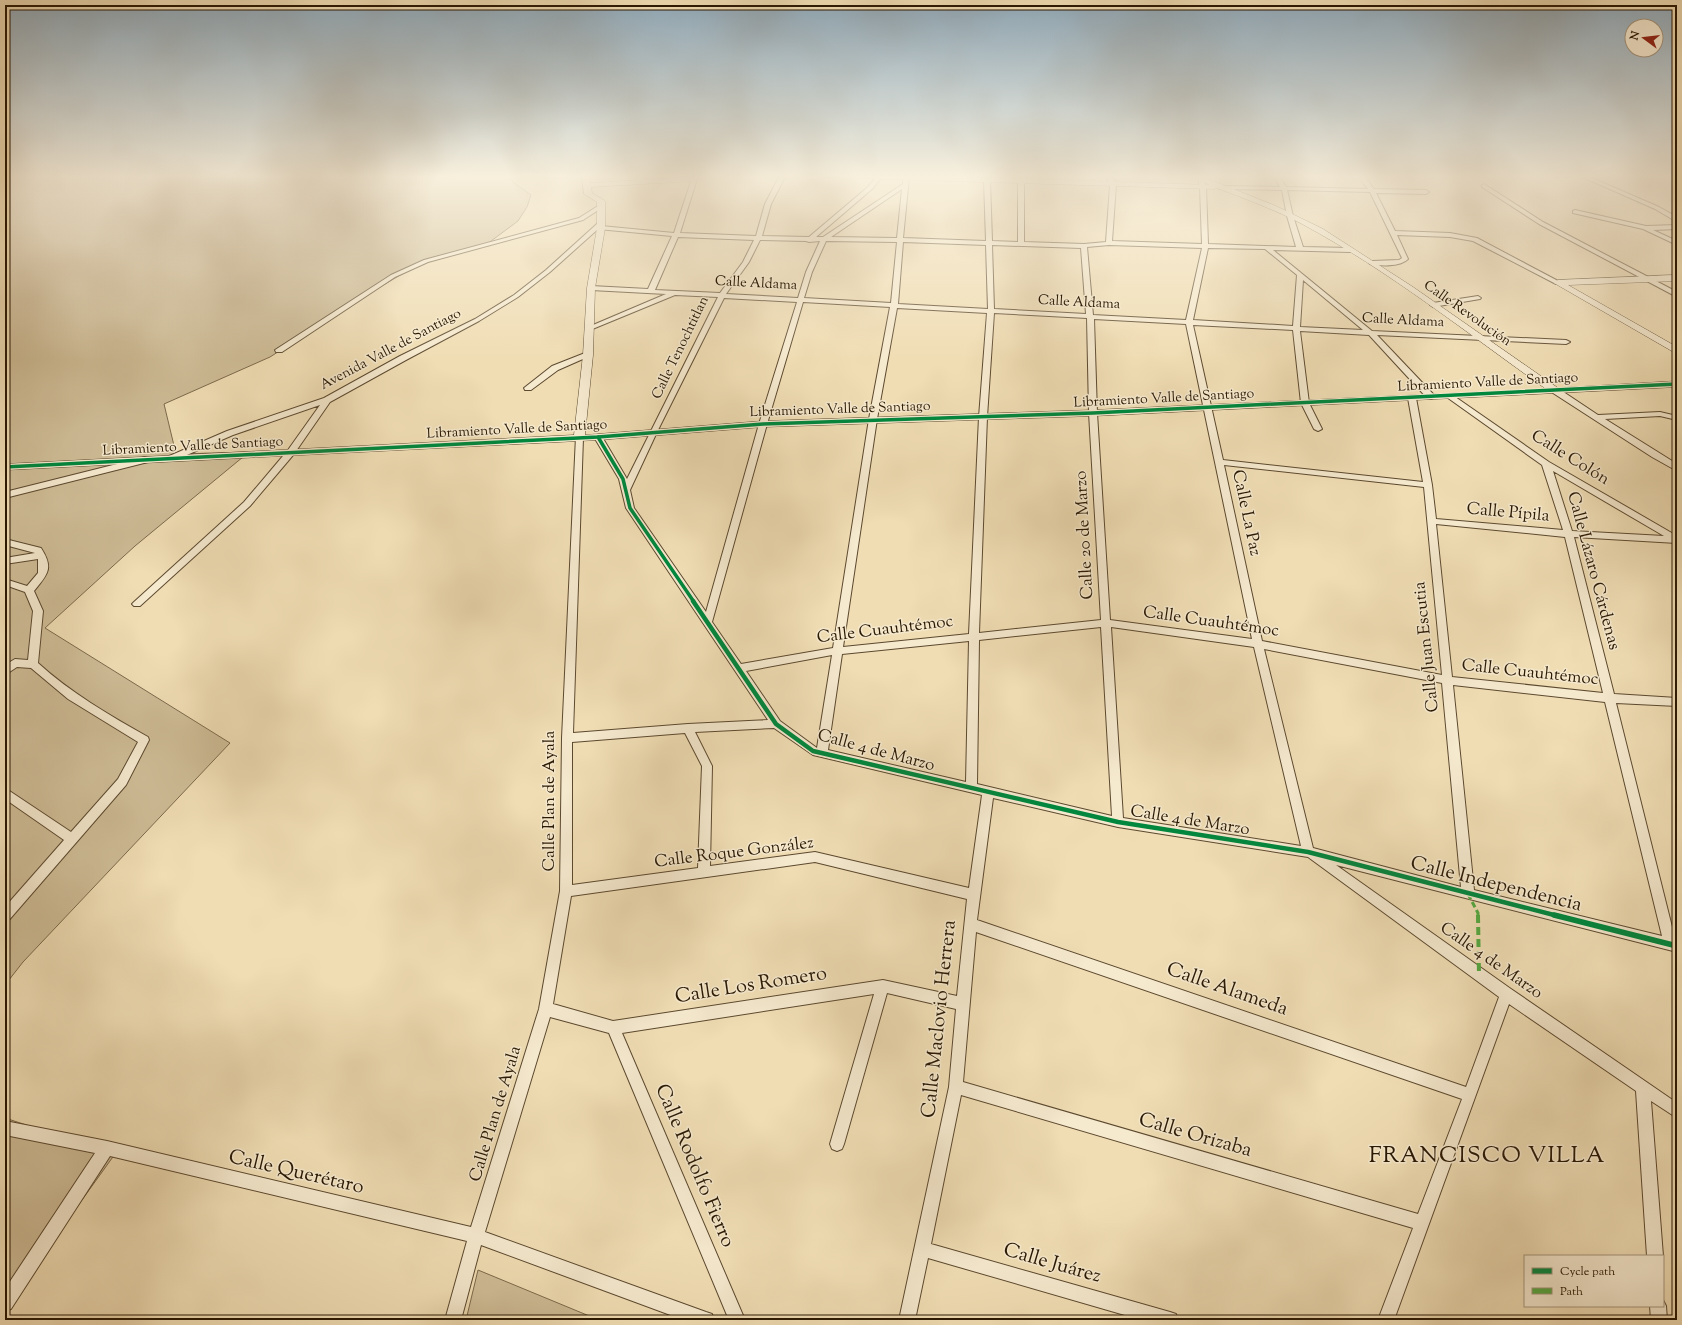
<svg xmlns="http://www.w3.org/2000/svg" width="1682" height="1325" font-family="'Sorts Mill Goudy',serif">
	<style>
		.green { fill: #cebc96; stroke: #7c6a4c }
		.lines { fill: none; stroke-linecap: round; stroke-linejoin: round }
		.minor-casing { stroke: #5c492f; stroke-width: 2 }
		.tertiary-casing { stroke: #5c492f; stroke-width: 1 }
		.minor { fill: #f5e9ce; fill-rule: evenodd }
		.tertiary { fill: #f5e9ce; fill-rule: evenodd }
		.quiet-far1 { stroke: #53a940; stroke-width: 3; stroke-dasharray: 6 3; stroke-linecap: butt }
		.quiet { stroke: #53a940; stroke-width: 4; stroke-dasharray: 8 4; stroke-linecap: butt }
		.cycleway-far2-casing { stroke: #f5e9ce; stroke-width: 5.5 }
		.cycleway-far1-casing { stroke: #f5e9ce; stroke-width: 7 }
		.cycleway-casing { stroke: #f5e9ce; stroke-width: 8 }
		.cycleway-far2 { stroke: #00873e; stroke-width: 3.5 }
		.cycleway-far1 { stroke: #00873e; stroke-width: 4.5 }
		.cycleway { stroke: #00873e; stroke-width: 5.5 }
		.labels { text-anchor: middle; dominant-baseline: central; stroke-width: 3; stroke-linejoin: round; paint-order: stroke }
		.far-street-label { font-size: 14px; fill: #2a1803; stroke: #f5e9ce }
		.street-label { font-size: 17px; fill: #2a1803; stroke: #f5e9ce }
		.near-street-label { font-size: 20px; fill: #2a1803; stroke: #f5e9ce }
		.near-quarter-label { font-size: 23px; letter-spacing: 1px; fill: #2a1803; stroke: #f5e9ce }
	</style>
	<rect width="100%" height="100%" fill="#f0ddb4"/>
	<filter id="stains"><feTurbulence type="fractalNoise" baseFrequency=".005" numOctaves="4"/><feColorMatrix values="0 0 0 0 .2 0 0 0 0 .09 0 0 0 0 .02 0 0 0 .5 -.17"/></filter>
	<radialGradient id="worn" r=".72"><stop offset=".6" stop-color="#630" stop-opacity="0"/><stop offset="1" stop-color="#630" stop-opacity=".3"/></radialGradient>
	<g class="green">
		<path d="M5,175H509L512,181L531,195L527,207L518,221L487,244L417,265L365,296L270,357L164,404L176,454L249,452L135,546L45,628L230,743L23,962L5,985Z"/>
		<path d="M5,1118L115,1154L51,1243L5,1310Z"/>
		<path d="M478,1270L599,1320H466Z"/>
	</g>
	<g class="lines">
		<defs>
			<g id="minor">
				<path d="M540,175H574L571,177L548,178Z"/>
				<path d="M639,175H645L643,183L638,182Z"/>
				<path d="M780,175H786L771,204L762,236L809,237L868,187L877,176H881L882,177L872,189L816,237H823L903,184V177L906,175L909,177L903,238L986,241L984,180L987,178L990,180L992,241L1018,242V182L1011,175H1017L1024,182V242L1084,244L1106,242L1110,185L1106,175H1112L1116,185L1112,241L1202,244L1200,187L1198,179L1201,177L1204,179L1206,187L1208,244L1296,247L1287,216L1282,190L1220,189L1217,187L1218,186L1280,187L1273,175H1279L1286,187L1368,189L1357,175H1363L1374,189L1426,190L1429,192L1426,194L1376,193L1395,231L1450,233L1477,238L1560,282V284H1556L1473,241L1450,237L1397,235L1408,259C1400,267 1381,266 1370,264L1369,263L1372,261L1399,260L1402,258L1370,192L1287,190L1293,216L1303,247L1350,248L1353,250L1350,252L1273,250L1372,331L1566,340L1570,342L1566,344L1377,335L1434,395L1435,397L1431,399H1428L1369,335L1300,331L1309,403L1322,429L1318,431L1314,429L1301,403L1293,330L1193,325L1223,460L1423,482L1408,398L1412,396L1416,398L1432,485L1436,519L1563,530L1542,465L1448,398V394H1451L1549,462L1677,536V543L1574,537L1614,694L1677,698V706L1616,703L1675,939L1677,940V952L1336,865L1511,989L1677,1103V1118L1651,1101L1663,1256H1647L1636,1091L1509,1004L1394,1320H1378L1413,1228L961,1095L931,1244L1170,1312L1176,1314L1178,1320H1142L928,1258L915,1320H899L949,1087L956,1009L887,993L844,1144L842,1149L837,1151L832,1149L830,1144L874,994L622,1033L745,1320H729L609,1033L550,1017L485,1232L706,1312L712,1314L714,1320H684L481,1245L461,1320H445L467,1241L110,1156L11,1309L5,1311V1289L95,1153L5,1135V1121L107,1141L471,1227L539,1009L560,891L562,738L576,436H579L583,438L573,733L688,724L768,720L626,508L619,479L594,437L598,435H601L627,479L718,297L675,295L590,330H586V328L666,294L591,290L588,288L591,286L648,289L672,236L598,229L550,272L518,297L479,321L406,360L330,402L294,454L250,506L140,606H134L132,604L134,602L244,502L288,450L320,405L233,435L173,461H167V457L227,431L324,398L400,356L475,319L514,295L546,270L598,223H602L603,224L601,226L674,233L692,178L697,179L680,233L756,236L765,204ZM902,189L897,238L831,237ZM678,237L754,240L743,262L720,293L655,290ZM760,240L806,241L809,242L820,241L806,272L798,298L726,294L749,262ZM826,241L897,242L891,303L804,298L812,272ZM903,242L986,245L988,309L898,304ZM992,245L1081,248L1086,314L994,309ZM1109,245L1202,248L1186,320L1093,315L1087,247ZM1208,248L1265,249L1297,275L1293,326L1193,320ZM1303,280L1363,330L1300,327ZM724,298L797,302L759,424L706,612L634,508L630,490L657,432ZM803,302L890,307L869,419L833,648L741,664L712,622L767,424ZM897,308L987,313L979,417L969,634L843,647L877,419ZM994,313L1087,318L1089,413L1101,620L979,633L987,417ZM1094,319L1186,324L1252,639L1110,620L1097,413ZM1224,465L1424,487L1442,675L1262,641ZM1553,471L1664,536L1572,531ZM1436,524L1565,537L1603,693L1452,677ZM1101,627L1112,816L977,784L979,640ZM1111,627L1254,647L1301,846L1123,818ZM969,641L966,782L828,750L842,654ZM1264,649L1442,683L1461,887L1313,848ZM832,655L817,748L780,721L746,671ZM1453,685L1605,702L1662,936L1474,890ZM774,728L813,755L982,795L969,888L815,852L710,866L712,766L695,732ZM685,733L702,766L698,868L572,885V742ZM993,798L1118,827L1308,857L1499,997L1466,1087L977,920ZM815,862L967,899L957,996L883,980L613,1021L553,1004L571,896ZM976,932L1462,1099L1418,1214L963,1082Z"/>
				<path d="M1034,175H1040L1034,183H1030L1029,182Z"/>
				<path d="M1424,175H1430L1433,178L1428,179Z"/>
				<path d="M1549,175H1574C1568,178 1555,178 1549,175Z"/>
				<path d="M1578,175H1585L1659,207L1677,217V222L1655,209Z"/>
				<path d="M1484,184L1543,222L1677,292V297L1539,224L1482,187V185Z"/>
				<path d="M601,204L603,205V207L583,220L428,262L395,277L282,352H276L275,350L391,275L424,260L579,218Z"/>
				<path d="M1575,210L1646,226L1677,225V229L1653,230L1677,241V245L1643,229L1573,213V211Z"/>
				<path d="M1478,296L1481,298L1480,299L1433,307L1430,305L1433,303Z"/>
				<path d="M585,353H588L592,355L558,370L531,390H525L524,388L552,366Z"/>
				<path d="M1553,389H1559L1598,415L1660,412L1677,416V420L1660,416L1605,419L1677,464V471L1652,457L1553,393Z"/>
				<path d="M145,457L148,458V462L5,498V492Z"/>
				<path d="M5,539L41,548C54,568 48,574 34,591L43,611L38,663C71,693 109,715 148,737L149,740L126,785L9,920L5,922V907L64,840L5,799V788L71,832L118,779L138,742L68,699L31,668L17,667L5,675V665L15,659L28,660L33,611L25,592L5,585V579L27,586L38,573V559L5,564V558L35,553L5,545Z"/>
				<path d="M1663,1300L1666,1306L1667,1320H1651L1650,1306H1663Z"/>
			</g>
			<g id="tertiary">
				<path d="M582,175H590V183L691,177L692,175H700L697,181H694L591,187L592,193L605,201V228L595,288L593,355L585,435L763,421L1093,410L1546,389C1467,333 1389,271 1304,225C1276,210 1246,199 1217,188L1214,189L821,177L817,175H907L1210,185L1188,175H1198L1276,206L1323,229L1413,287L1558,388L1677,381V387L1093,416L763,427L598,440L5,470V464L574,435L583,355L587,288L597,228V202L584,194Z"/>
				<path d="M1677,275V281L1568,285L1677,347V354L1554,283L1558,280Z"/>
			</g>
		</defs>
		<use href="#minor" class="minor-casing"/>
		<use href="#tertiary" class="tertiary-casing"/>
		<use href="#minor" class="minor"/>
		<use href="#tertiary" class="tertiary"/>
		<path class="quiet-far1" d="M1468,894L1478,913V916"/>
		<path class="quiet" d="M1478,915L1479,975"/>
		<defs>
			<g id="cycleway-far2">
				<path d="M598,437L623,479L630,508L694,602"/>
				<path d="M5,467L598,437L763,424L1093,413L1677,384"/>
			</g>
			<path id="cycleway-far1" d="M693,601L776,724L813,751L1118,822L1308,852L1558,916"/>
			<path id="cycleway" d="M1554,915L1677,946"/>
		</defs>
		<use href="#cycleway-far2" class="cycleway-far2-casing"/>
		<use href="#cycleway-far1" class="cycleway-far1-casing"/>
		<use href="#cycleway" class="cycleway-casing"/>
		<use href="#cycleway-far2" class="cycleway-far2"/>
		<use href="#cycleway-far1" class="cycleway-far1"/>
		<use href="#cycleway" class="cycleway"/>
	</g>
	<linearGradient id="sky" x2="0" y2="1"><stop stop-color="#90aabb"/><stop offset="0.49" stop-color="#f8f0dd"/><stop offset="1" stop-color="#f8f0dd" stop-opacity="0"/></linearGradient>
	<rect width="1682" height="360" fill="url(#sky)"/>
	<g class="labels">
		<g class="far-street-label">
			<text transform="translate(756 284) rotate(3)">Calle Aldama</text>
			<text transform="translate(1079 303) rotate(3)">Calle Aldama</text>
			<text transform="translate(1467 314) rotate(35)">Calle Revolución</text>
			<text transform="translate(1403 321) rotate(3)">Calle Aldama</text>
			<text transform="translate(681 348) rotate(-64)">Calle Tenochtitlan</text>
			<text transform="translate(391 350) rotate(-28)">Avenida Valle de Santiago</text>
			<text transform="translate(1488 383) rotate(-3)">Libramiento Valle de Santiago</text>
			<text transform="translate(1164 399) rotate(-3)">Libramiento Valle de Santiago</text>
			<text transform="translate(840 410) rotate(-2)">Libramiento Valle de Santiago</text>
			<text transform="translate(517 430) rotate(-3)">Libramiento Valle de Santiago</text>
			<text transform="translate(193 447) rotate(-3)">Libramiento Valle de Santiago</text>
		</g>
		<g class="street-label">
			<text transform="translate(1570 458) rotate(32)">Calle Colón</text>
			<text transform="translate(1246 513) rotate(78)">Calle La Paz</text>
			<text transform="translate(1508 513) rotate(5)">Calle Pípila</text>
			<text transform="translate(1085 535) rotate(-93)">Calle 20 de Marzo</text>
			<text transform="translate(1593 571) rotate(75)">Calle Lázaro Cárdenas</text>
			<text transform="translate(1211 622) rotate(8)">Calle Cuauhtémoc</text>
			<text transform="translate(885 630) rotate(-7)">Calle Cuauhtémoc</text>
			<text transform="translate(1427 647) rotate(-96)">Calle Juan Escutia</text>
			<text transform="translate(1530 673) rotate(6)">Calle Cuauhtémoc</text>
			<text transform="translate(876 751) rotate(15)">Calle 4 de Marzo</text>
			<text transform="translate(550 801) rotate(-90)">Calle Plan de Ayala</text>
			<text transform="translate(1190 821) rotate(9)">Calle 4 de Marzo</text>
			<text transform="translate(734 853) rotate(-7)">Calle Roque González</text>
			<text transform="translate(1491 961) rotate(35)">Calle 4 de Marzo</text>
			<text transform="translate(496 1114) rotate(-73)">Calle Plan de Ayala</text>
		</g>
		<g class="near-street-label">
			<text transform="translate(1496 885) rotate(14)">Calle Independencia</text>
			<text transform="translate(751 986) rotate(-9)">Calle Los Romero</text>
			<text transform="translate(1227 990) rotate(19)">Calle Alameda</text>
			<text transform="translate(940 1019) rotate(-84)">Calle Maclovio Herrera</text>
			<text transform="translate(1195 1136) rotate(16)">Calle Orizaba</text>
			<text transform="translate(694 1166) rotate(67)">Calle Rodolfo Fierro</text>
			<text transform="translate(296 1173) rotate(13)">Calle Querétaro</text>
			<text transform="translate(1052 1264) rotate(16)">Calle Juárez</text>
		</g>
		<g class="near-quarter-label">
			<text x="1487" y="1156">FRANCISCO VILLA</text>
		</g>
	</g>
	<rect width="1682" height="1325" fill="none" stroke="#f0ddb4" stroke-width="20"/>
	<rect x="6" y="6" width="1670" height="1313" fill="none" stroke="#2a1803" stroke-width="2"/>
	<rect x="10" y="10" width="1662" height="1305" fill="none" stroke="#2a1803"/>
	<rect x="1524" y="1255" width="140" height="52" fill="#f5e9ce" stroke="#a4957d"/>
	<rect x="1532" y="1268" width="20" height="6" fill="#00873e" stroke="#a4957d"/>
	<text x="1560" y="1275" font-size="12" fill="#2a1803">Cycle path</text>
	<rect x="1532" y="1288" width="20" height="6" fill="#53a940" stroke="#a4957d"/>
	<text x="1560" y="1295" font-size="12" fill="#2a1803">Path</text>
	<g transform="translate(1644 38) rotate(285)"><circle r="19" fill="#f5e9ce" stroke="#a4957d"/>
	<path d="M0-3L7 15L0 10L-7 15Z" fill="#8f2418"/>
	<text y="-6" font-size="11" font-weight="bold" text-anchor="middle" fill="#2a1803">N</text>
	</g>
	<rect width="100%" height="100%" filter="url(#stains)"/>
	<rect width="100%" height="100%" fill="url(#worn)"/>
</svg>
